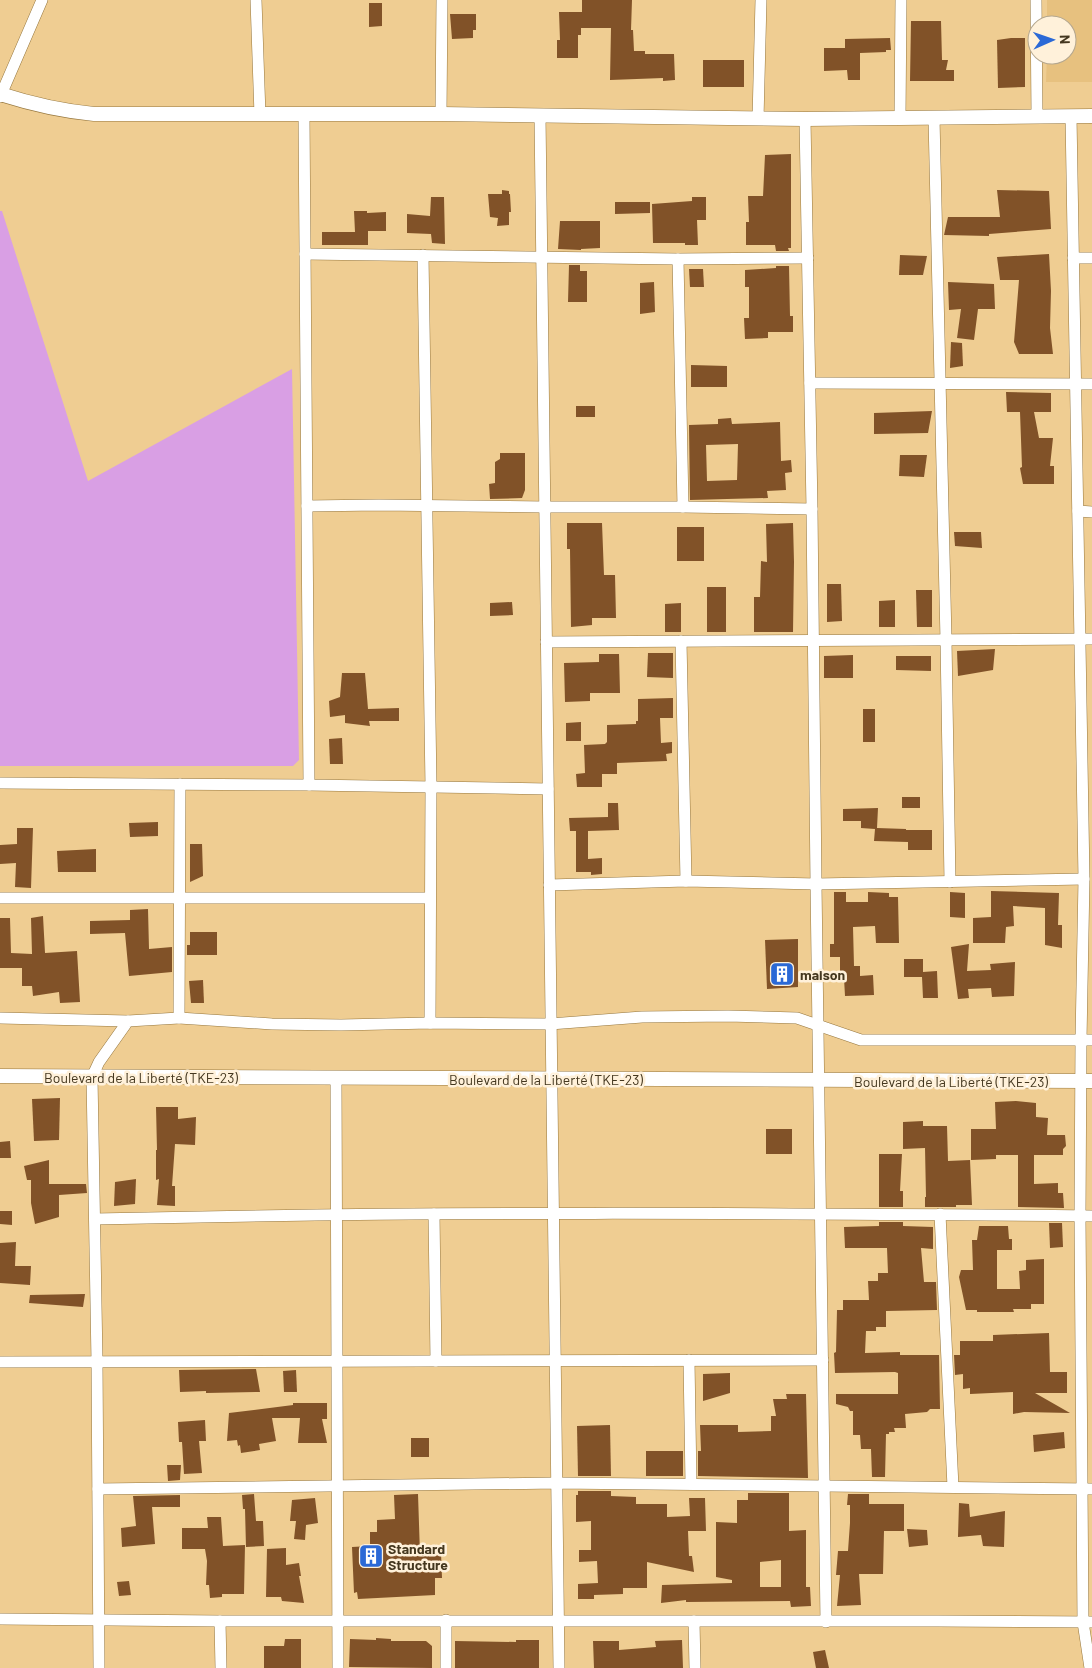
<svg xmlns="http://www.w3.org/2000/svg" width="1092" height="1668" font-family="Barlow,sans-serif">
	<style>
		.built { fill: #e7c17f }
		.green { fill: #d99fe4 }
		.building { fill: #815228; fill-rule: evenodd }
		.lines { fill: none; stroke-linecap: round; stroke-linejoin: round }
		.minor-casing { stroke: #96773e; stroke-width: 12 }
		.tertiary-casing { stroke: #96773e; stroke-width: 15 }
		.minor { stroke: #fff; stroke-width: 11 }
		.tertiary { stroke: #fff; stroke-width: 14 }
		.labels { text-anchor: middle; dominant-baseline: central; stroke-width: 5; stroke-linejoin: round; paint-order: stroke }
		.poi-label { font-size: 14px; font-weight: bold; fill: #44371f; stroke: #fff1da; text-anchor: start }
		.street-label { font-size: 14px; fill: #44371f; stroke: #fff1da }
	</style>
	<rect width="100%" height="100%" fill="#efcd92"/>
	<path class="built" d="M1047,0H1092V82H1046L1047,55H1067V25H1047Z"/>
	<path class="green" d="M0,211H2L88,481L292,369L299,760L293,766H0Z"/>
	<g class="building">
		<path d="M582,0H632L631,30H633L634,51H645V54H674L675,80L663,81V78L610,80L611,28H581V35H578V58H557V40H560L559,12H582Z"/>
		<path d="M369,3H382V26L369,27Z"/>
		<path d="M450,14H476V30H473V38L452,39Z"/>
		<path d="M911,21H941L942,60H948L946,70H954V81H910Z"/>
		<path d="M890,38L891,50H886V52L860,53V80H848L847,70L824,71V48H845V39Z"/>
		<path d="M1011,38H1025V87L998,88L997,40Z"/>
		<rect x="703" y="60" width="41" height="27"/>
		<path d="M791,154V248H788L789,251H776L775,245H746V222H749L748,196H763L765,155Z"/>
		<path d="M502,190L509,191V194H510L511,212H509V225L497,226L498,218L490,217L488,194H502Z"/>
		<path d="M997,190L1049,191L1051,229L989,234V236L944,235L948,217H1000Z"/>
		<path d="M431,197H444L445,244L432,243L431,234L407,233V214L430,216Z"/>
		<path d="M692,197H706V220H697L698,245H685V243H653L652,204L692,201Z"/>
		<path d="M615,202H650V213L615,214Z"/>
		<path d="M354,211H367V213L386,212V231H368V245H322V232H355Z"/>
		<path d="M560,221H600V248L581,249V250L558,249Z"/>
		<path d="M1049,254L1051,291L1050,328L1053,354H1019L1014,342L1019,280H1000L997,257Z"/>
		<path d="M900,255L927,256L923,275H899Z"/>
		<path d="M569,265H580V271H587V302H568Z"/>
		<path d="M776,266H789L790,316H793V332H768V338L745,339L744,318H749V287H745V270L776,268Z"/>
		<path d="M689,269H703L704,287H690Z"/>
		<path d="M654,282L655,312L640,314V283Z"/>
		<path d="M948,282L994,284L995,309H978L974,340L957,338L961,309L949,310Z"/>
		<path d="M951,342L962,343L963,366L950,368Z"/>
		<path d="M691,365L727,366V387H691Z"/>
		<path d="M1006,392L1051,393V412H1034L1039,438H1053L1050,466H1054V484H1023L1020,468L1022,467L1020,412H1007Z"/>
		<rect x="576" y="406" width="19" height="11"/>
		<path d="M932,411L928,433L874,434V413Z"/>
		<path d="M731,418L732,424L780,422L781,461L791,460L792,472L785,473L786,490L767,491L768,498L690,500L689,425L718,424V419ZM738,444L737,480L707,481L706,445Z"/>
		<path d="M500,453H525V490L522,498L490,499L489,484L495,483V462L500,459Z"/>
		<path d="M900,455H927L924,477L899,476Z"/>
		<path d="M567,523H602L604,575H615L616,618H592V625L571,627L570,549H567Z"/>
		<path d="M793,523L794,562L793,632H754V597H760L761,561L767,562L766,524Z"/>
		<rect x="677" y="527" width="27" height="34"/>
		<path d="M954,532H981L982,548L955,546Z"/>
		<path d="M827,584H841L842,621L827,622Z"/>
		<rect x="707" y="587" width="19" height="45"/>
		<path d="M916,590H932V627H917Z"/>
		<path d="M895,600V627H879V601Z"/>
		<path d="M512,602L513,615L490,616V603Z"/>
		<path d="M681,603V632H665V604Z"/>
		<path d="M995,649L993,670L958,676L957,651Z"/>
		<path d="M648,653H673V678L647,677Z"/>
		<path d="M599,654H619L620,693H590V701L565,702L564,663L599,662Z"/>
		<path d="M853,655V678H824V656Z"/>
		<path d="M896,656H931V671L896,670Z"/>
		<path d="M342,673H365L368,709L399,708V721H369L370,726L345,723V715L330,717L329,701L340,697Z"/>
		<path d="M673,698V718H660L661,743L672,742V753L666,754L667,761L617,763V774H602V787H577L576,774L585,773L584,745L605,744L607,742V725L636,724V721H638V699Z"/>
		<rect x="863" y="709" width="12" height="33"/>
		<path d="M581,722V741H566V723Z"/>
		<path d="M342,738L343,764H330L329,739Z"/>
		<rect x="902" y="797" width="18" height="11"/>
		<path d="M608,803H618L619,830L588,831V859L602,858V874L591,875V872H576V831H570L569,818L608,817Z"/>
		<path d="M878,808L877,828L906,829V830H932V850H908V842L874,841L875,829L861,828V821H843V809Z"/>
		<path d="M158,822V836L130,837L129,823Z"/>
		<path d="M17,828H33L31,888L15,887L16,863L0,864V845L17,844Z"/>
		<path d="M190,844H202L203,876L190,882Z"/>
		<path d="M96,849V872H58L57,851Z"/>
		<path d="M991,891L1059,893L1058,925H1062V948L1045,945V908L1013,906L1014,926L1006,927L1005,943H973V918L991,917Z"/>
		<path d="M834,892H846V902H868V892L889,893V897H898L899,943H876L875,926L853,927L854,966H860V976L873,975L874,995L845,996L844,978H840V957H830V944H834Z"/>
		<path d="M950,892L965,893V918L950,917Z"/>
		<path d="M148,909L149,949L172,947V972L129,976L125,933L90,934V921L130,920V910Z"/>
		<path d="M43,916L45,953L77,951L80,1002L60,1003L59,992L33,996L32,986H22V968H0V918H10L11,953L32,954L31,918Z"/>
		<path d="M190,932H217V955H187V945H190Z"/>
		<path d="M798,939V987L767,989L765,940Z"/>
		<path d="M969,944L967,971L991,970L990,964L1015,962L1014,996L992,997L991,988L968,989L969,998L958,999L951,947Z"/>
		<path d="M904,959H923V972L937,971L938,998H923L922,977H904Z"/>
		<path d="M203,980L204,1003H191L189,981Z"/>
		<path d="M60,1098L59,1140L34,1141L32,1099Z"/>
		<path d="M1016,1101L1036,1103V1117L1048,1118L1047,1135H1065L1066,1146L1063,1149V1155H1034V1184L1058,1183V1193H1063L1064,1208L1018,1207V1155H996V1159L971,1160V1129H996L995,1102Z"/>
		<path d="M156,1107H178V1119L196,1117L195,1145L175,1144L172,1186H175V1206L157,1205L159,1179L156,1180V1150H157Z"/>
		<path d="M923,1121V1126H947L948,1161L970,1160L972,1205H956V1207H925V1197H926L925,1148L903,1149V1122Z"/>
		<rect x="766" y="1129" width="26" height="25"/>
		<path d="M10,1141L11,1158H0V1142Z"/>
		<path d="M879,1154H902L900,1191H903V1207H879Z"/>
		<path d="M49,1160V1184H86L87,1193L59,1195V1217L35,1224L31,1203V1180H27L24,1166Z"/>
		<path d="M136,1179L135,1204L114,1206L115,1182Z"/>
		<path d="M0,1211H12V1225L0,1224Z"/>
		<path d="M879,1222H903V1226L933,1227V1249L921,1248L924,1282H936L937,1310L886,1311V1327H876V1331H866L865,1353L900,1352V1355H939L940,1409H930L927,1412L905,1414L906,1428H894L895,1432H889V1434H886L885,1477H872L871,1449H861L860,1435H853V1411H850L848,1407L836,1404V1394H898V1373L895,1372L835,1373L834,1353L836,1352L837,1310H843V1300H869L868,1281H878V1273H888L887,1248H845L844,1227L879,1226Z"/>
		<path d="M1049,1223H1062L1063,1247L1050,1248Z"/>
		<path d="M979,1226H1008L1009,1239H1012V1250H997V1289H1020L1019,1271L1026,1270V1260L1044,1259V1304H1031V1309H1013L1014,1312H977V1310H966L959,1277L961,1270H973L972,1240H977Z"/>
		<path d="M16,1242L15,1266H31L30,1285L0,1283V1243Z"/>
		<path d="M85,1294L83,1307L29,1303L30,1295Z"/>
		<path d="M1049,1333L1050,1372H1067V1393H1035L1070,1413L1024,1412L1013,1414V1392L970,1394V1388L963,1389V1374L955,1375L954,1355H960V1341H993V1335Z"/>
		<path d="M256,1369L260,1392L206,1393V1391L180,1392L179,1370Z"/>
		<path d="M296,1370L297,1392H284L283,1371Z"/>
		<path d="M730,1373V1393L703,1401V1374Z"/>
		<path d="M786,1394H806L808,1478L698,1476V1451H701L700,1425H738V1432L771,1431V1416H776L773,1399H787Z"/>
		<path d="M293,1403H327V1419H322L327,1443H298L300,1418H272L276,1441L259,1444L260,1450L241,1453L240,1445L238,1446L237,1440L227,1441L229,1413L293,1405Z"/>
		<path d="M205,1420L206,1441H199L202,1473L184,1474L182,1442H179L178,1422Z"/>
		<path d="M610,1425L611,1476H578L577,1426Z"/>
		<path d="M1064,1432L1065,1448L1034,1452L1033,1435Z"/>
		<rect x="411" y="1438" width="18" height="19"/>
		<rect x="646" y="1451" width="37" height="25"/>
		<path d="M167,1465H181L180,1480L168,1481Z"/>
		<path d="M578,1491H611V1496L636,1497V1504H667V1517L690,1516L689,1498H705L706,1531H688L689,1556H692L694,1572L647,1562V1588H623V1594L594,1595V1599H578V1584L598,1583L597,1561L579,1562V1550H591V1521L576,1522V1495H578Z"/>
		<path d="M748,1493H789V1531L806,1530V1587H810L811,1606L791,1607L790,1601L686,1602V1600L661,1603L662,1585L732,1583V1580L716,1577V1522L737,1523V1500H748ZM781,1560V1587H760V1562Z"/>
		<path d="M254,1494L256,1521H263L264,1546L246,1547L245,1509H243L242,1495Z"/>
		<path d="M418,1494L420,1554L441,1553L442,1578H435V1595L358,1599L357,1592L354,1593L352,1547L370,1546V1532H377V1520L395,1519L394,1495Z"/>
		<path d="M848,1494H869V1504H904V1531H884L883,1574H859L861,1605L837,1606L840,1575H836L838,1551H848L850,1523V1505H847Z"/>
		<path d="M180,1495V1507H152L155,1544L122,1547L121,1528L136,1526L133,1496Z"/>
		<path d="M315,1498L318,1523L306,1525L305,1540L294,1539L296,1521H290L292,1500Z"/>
		<path d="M959,1503L969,1504L970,1517L1005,1511L1004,1547L983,1546L981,1535L958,1537Z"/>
		<path d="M207,1517H221L223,1546L245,1545L244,1594H222V1597L210,1598L209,1585H206L207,1561L205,1549H182V1528H208Z"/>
		<path d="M907,1529L927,1530L928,1545L909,1547Z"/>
		<path d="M286,1548V1565L299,1563L301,1576H299L304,1603L282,1601L281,1597H266L267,1549Z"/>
		<path d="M129,1581L131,1595L119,1596L117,1582Z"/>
		<path d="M376,1638L391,1639V1641H426L432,1646V1668L349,1667L350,1639L376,1640Z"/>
		<path d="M285,1639H301V1668H264V1646H284Z"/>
		<path d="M516,1640H539V1668H455V1641L516,1642Z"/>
		<path d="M682,1640L683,1668H594L593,1641H619V1650L656,1647L655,1641Z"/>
		<path d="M825,1650L829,1668H816L813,1652Z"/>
	</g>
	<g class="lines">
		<defs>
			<g id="minor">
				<path d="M256,0L260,115"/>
				<path d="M1036,0L1037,116"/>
				<path d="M0,97L42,0"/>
				<path d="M441,114L442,0"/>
				<path d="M304,115L309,785L548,789"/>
				<path d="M540,115L559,1668"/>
				<path d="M1071,116L1084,879L1081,1040L1080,1216L1083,1622L1090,1668"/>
				<path d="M900,118L901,0"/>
				<path d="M934,118L946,640L950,882"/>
				<path d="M758,119L761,0"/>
				<path d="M805,119L812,509L816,884L826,1622"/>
				<path d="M305,254L678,259L808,258"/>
				<path d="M423,255L431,787L430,1023"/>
				<path d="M1073,258H1092"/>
				<path d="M678,259L683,507"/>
				<path d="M810,383L1092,384"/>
				<path d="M307,506L379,505L544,507H683L812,509"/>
				<path d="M1078,511L1092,512"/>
				<path d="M681,641L686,881"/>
				<path d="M546,642L1092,639"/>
				<path d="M0,783L309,785"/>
				<path d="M549,885L686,881L816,884L1084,879"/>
				<path d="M0,898H430"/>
				<path d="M0,1018L128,1021"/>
				<path d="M179,1018L272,1024L341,1025L430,1023L550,1024L642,1017L728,1016L797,1018L861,1040H1092"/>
				<path d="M336,1078L338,1668"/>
				<path d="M434,1214L436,1361"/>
				<path d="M940,1214L953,1487"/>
				<path d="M95,1219C427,1211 760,1213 1092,1216"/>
				<path d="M689,1360L691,1484"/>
				<path d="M0,1362L823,1360"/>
				<path d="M98,1489L557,1483L1092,1489"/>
				<path d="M0,1619L220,1621H938L1092,1622"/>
				<path d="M446,1620V1668"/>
				<path d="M220,1621L221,1668"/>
				<path d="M694,1621L695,1668"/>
				<path d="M99,1668L97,1361L92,1077L99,1062L128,1021L179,1018L180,784"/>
			</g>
			<g id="tertiary">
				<path d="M0,94C31,104 61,111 94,114H441L805,119L1092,116"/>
				<path d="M0,1076L1092,1081"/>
			</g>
		</defs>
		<use href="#minor" class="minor-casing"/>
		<use href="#tertiary" class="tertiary-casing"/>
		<use href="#minor" class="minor"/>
		<use href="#tertiary" class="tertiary"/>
	</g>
	<defs>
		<symbol id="building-square" viewBox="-11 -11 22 22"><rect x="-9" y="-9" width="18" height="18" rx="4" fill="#2b69d6" stroke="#fff1da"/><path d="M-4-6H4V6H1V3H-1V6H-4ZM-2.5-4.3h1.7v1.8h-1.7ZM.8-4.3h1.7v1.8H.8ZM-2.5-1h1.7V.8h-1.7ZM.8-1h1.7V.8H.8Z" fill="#fff"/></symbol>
	</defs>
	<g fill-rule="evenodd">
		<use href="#building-square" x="768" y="960" width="28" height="28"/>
		<use href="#building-square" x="357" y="1542" width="28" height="28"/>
	</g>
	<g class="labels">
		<g class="poi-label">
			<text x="800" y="974">maison</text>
			<text x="388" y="1548">Standard<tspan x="388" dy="16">Structure</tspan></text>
		</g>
		<g class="street-label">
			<text x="141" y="1077">Boulevard de la Liberté (TKE-23)</text>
			<text x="546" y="1079">Boulevard de la Liberté (TKE-23)</text>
			<text x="951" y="1081">Boulevard de la Liberté (TKE-23)</text>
		</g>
	</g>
	<g transform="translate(1052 40) rotate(88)"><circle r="24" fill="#fff1da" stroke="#b4a78f"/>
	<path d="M0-4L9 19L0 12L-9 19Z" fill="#2b69d6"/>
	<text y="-8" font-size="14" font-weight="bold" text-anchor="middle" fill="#44371f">N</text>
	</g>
</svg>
